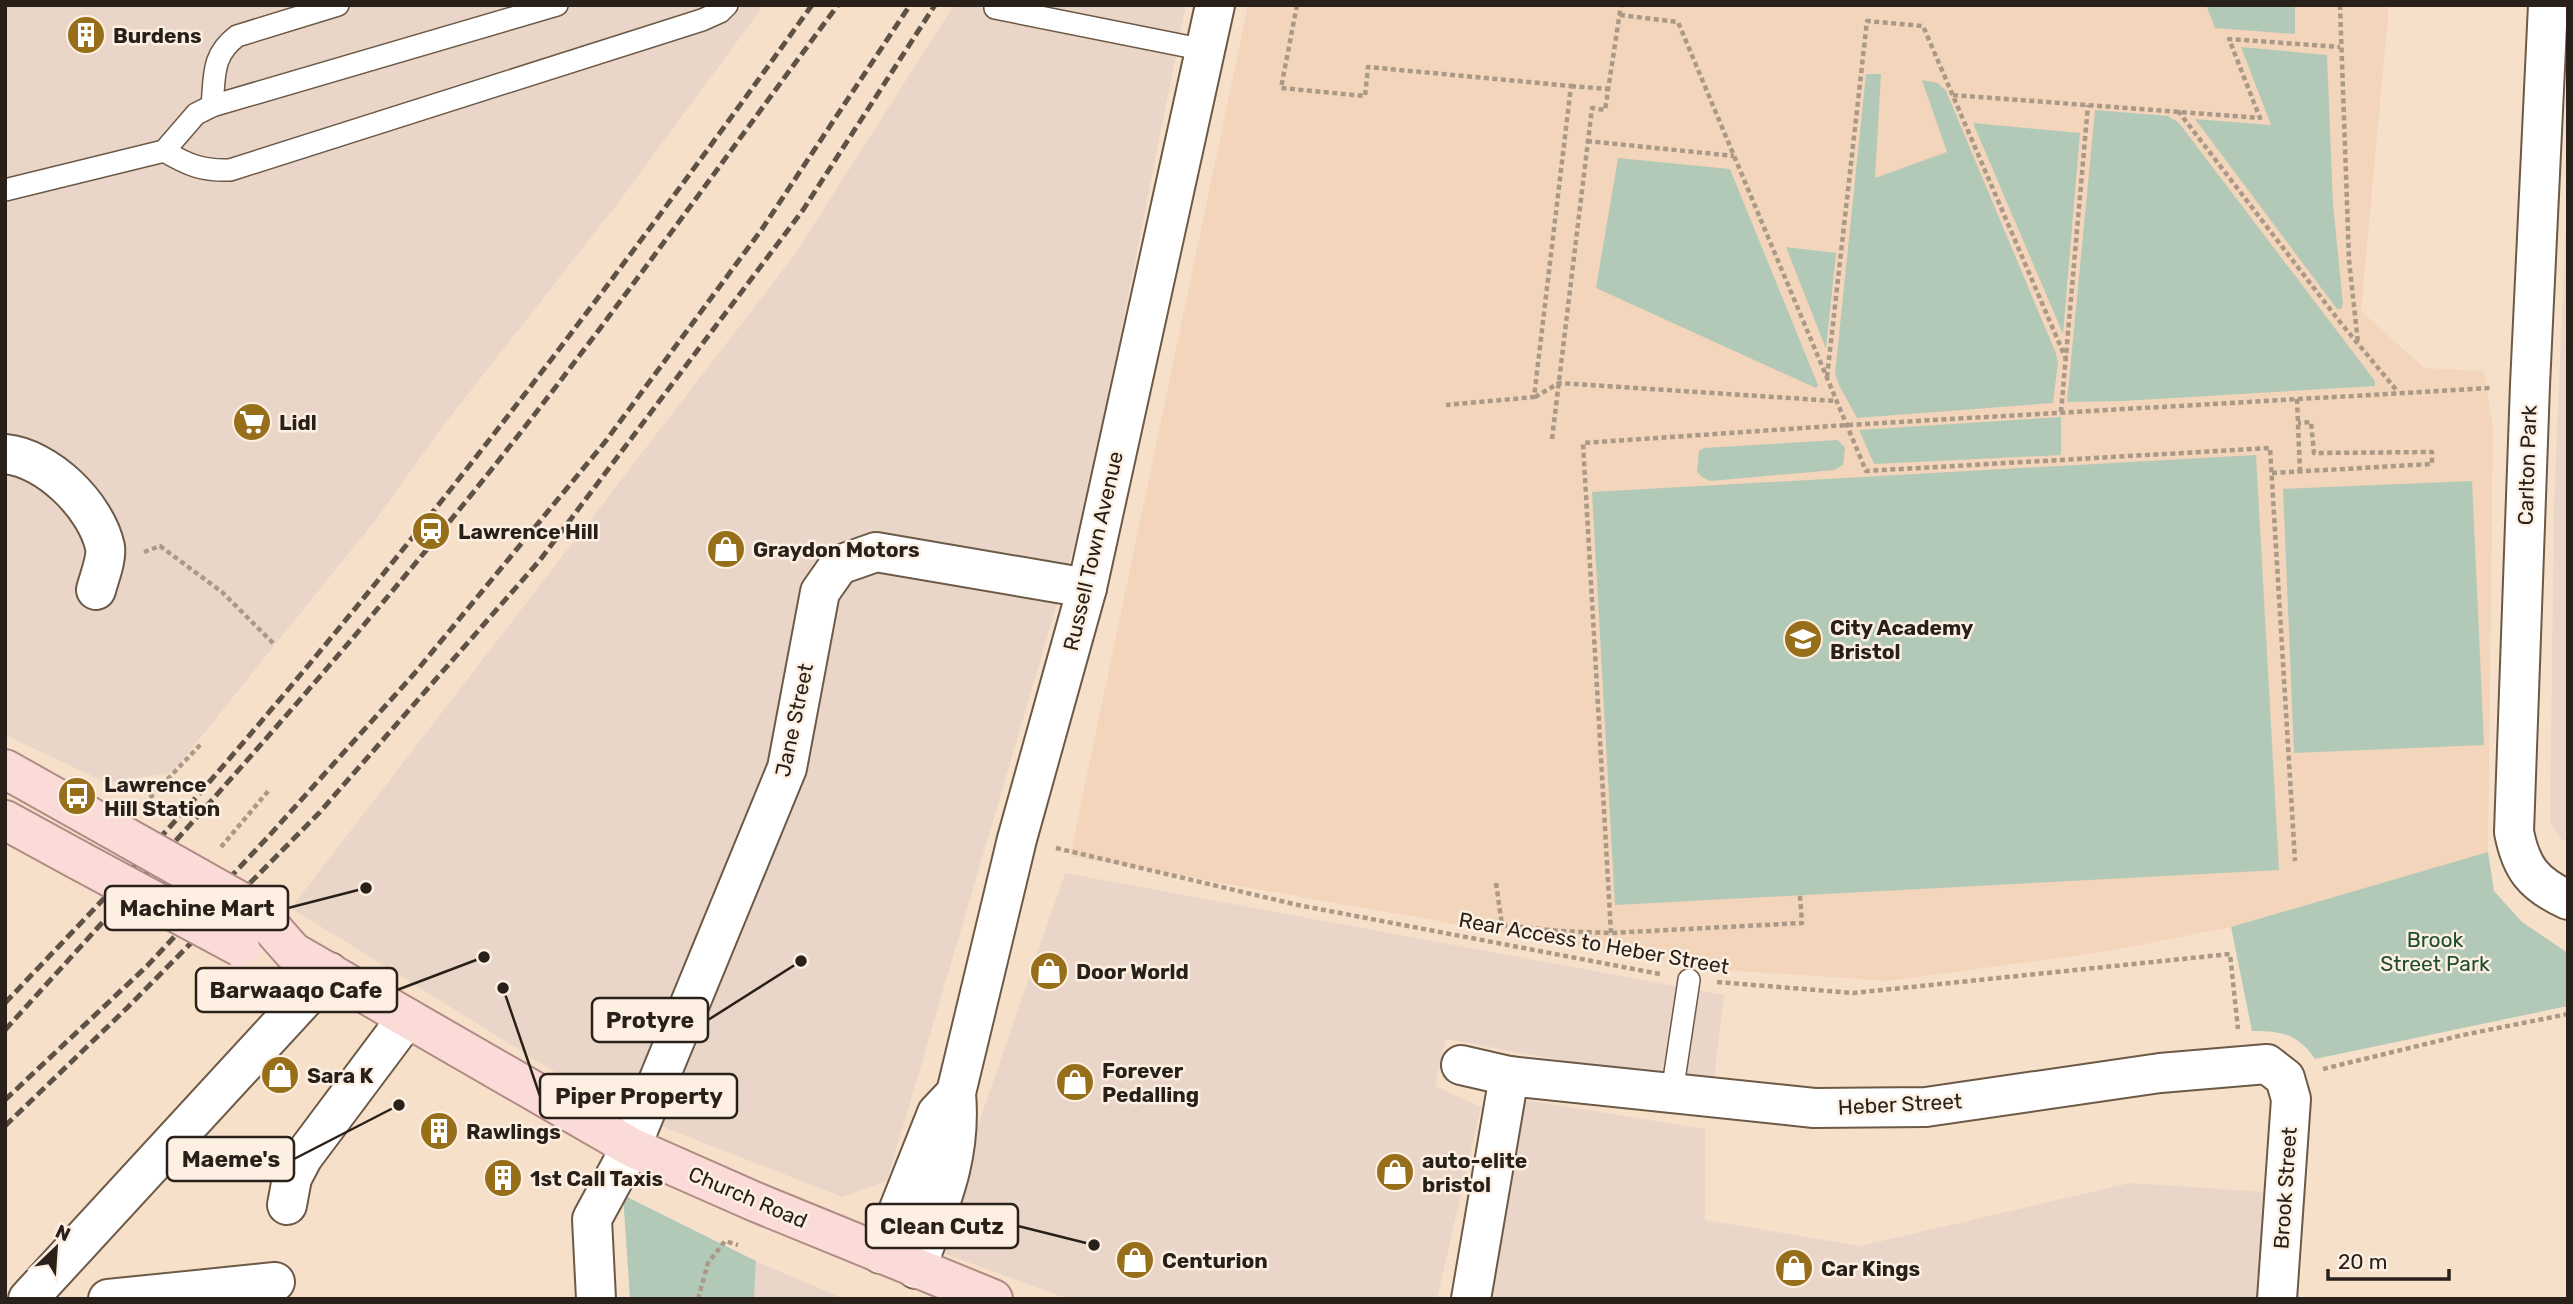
<svg xmlns="http://www.w3.org/2000/svg" width="2573" height="1304" font-family="Rubik,sans-serif">
	<style>
		.commercial { fill: #ead6c8 }
		.built { fill: #f2d5ba }
		.green { fill: #b3c9b8 }
		.lines { fill: none; stroke-linecap: round; stroke-linejoin: round }
		.lane-casing { stroke: #6c5946; stroke-width: 24 }
		.street-casing { stroke: #6c5946; stroke-width: 42 }
		.primary-casing { stroke: #b08a84; stroke-width: 42 }
		.path { stroke: #ab9988; stroke-width: 4.5; stroke-dasharray: 5 3.5; stroke-linecap: butt }
		.lane { stroke: #fff; stroke-width: 21 }
		.street { stroke: #fff; stroke-width: 38 }
		.primary { stroke: #fbdbd7; stroke-width: 38 }
		.rail { stroke: #5e5246; stroke-width: 5; stroke-dasharray: 10 5; stroke-linecap: butt }
		.primary-bridge-casing { stroke: #b08a84; stroke-width: 42; stroke-linecap: butt }
		.primary-bridge { stroke: #fbdbd7; stroke-width: 38 }
		.labels { text-anchor: middle; dominant-baseline: central; stroke-width: 5; stroke-linejoin: round; paint-order: stroke }
		.poi-label { font-size: 21px; font-weight: bold; fill: #292119; stroke: #fdefe2; text-anchor: start }
		.street-label { font-size: 21px; fill: #292119; stroke: #fdefe2 }
		.park-label { font-size: 21px; fill: #1b4f2d; stroke: #fdefe2 }
		.leader { fill: none; stroke: #292119; stroke-width: 2.5 }
		.callout-dot { fill: #292119; stroke: #fdefe2; stroke-width: 2.5 }
		.callout { fill: #fdefe2; stroke: #292119; stroke-width: 2.5 }
		.callout-label { font-size: 23px; text-anchor: middle; font-weight: bold; fill: #292119 }
	</style>
	<rect width="100%" height="100%" fill="#f7e0ca"/>
	<g class="commercial">
		<path d="M5,5H764L618,203L443,426L377,518L181,762L169,773L107,783L5,735Z"/>
		<path d="M954,5H1186L1088,498L887,1181L842,1197L610,1106L291,908L793,257Z"/>
		<path d="M2566,222H2568V841L2562,840L2550,822L2554,502Z"/>
		<path d="M1065,873L1724,995L1713,1089L1446,1039L1435,1086L1481,1107L1437,1299H1068L935,1250Z"/>
		<path d="M1525,1100L1705,1129V1220L1860,1246L2130,1183L2266,1192L2257,1299H1491Z"/>
		<path d="M756,1261L788,1275L845,1299H754Z"/>
	</g>
	<path class="built" d="M1248,5H2389L2361,311L2424,368L2484,371L2493,427L2488,852L2231,927L2110,951L1888,981L1710,969L1070,856Z"/>
	<g class="green">
		<path d="M2206,5H2295V34L2215,28Z"/>
		<path d="M2241,47L2327,55L2333,204L2343,304L2341,309H2337L2195,119L2271,125Z"/>
		<path d="M1866,74H1881L1875,178L1947,152L1922,80L1938,83L1946,91L2055,351L2058,362L2053,403L1857,418L1840,387L1835,374Z"/>
		<path d="M2095,110L2168,116L2179,123L2375,381V386L2122,401L2067,402Z"/>
		<path d="M1973,123L2080,133L2063,334Z"/>
		<path d="M1618,158L1730,169L1818,385L1816,388L1596,288Z"/>
		<path d="M1786,247L1836,253L1826,349Z"/>
		<path d="M2061,417V455L1874,464L1859,430Z"/>
		<path d="M1838,440L1845,448L1843,465L1834,470L1710,481L1702,477L1697,472L1699,451L1704,448Z"/>
		<path d="M2256,455L2279,870L1615,905L1592,492Z"/>
		<path d="M2472,481L2484,745L2294,753L2283,489Z"/>
		<path d="M2488,852L2494,891L2522,922L2568,953V1006L2315,1059C2298,1034 2282,1031 2252,1031L2231,927Z"/>
		<path d="M623,1195L756,1261L754,1299H630Z"/>
	</g>
	<g class="lines">
		<defs>
			<g id="lane">
				<path d="M995,8L1205,50"/>
				<path d="M212,106C215,76 211,56 237,36L338,5"/>
				<path d="M164,151C188,165 202,171 230,170L702,20L720,12L727,5"/>
				<path d="M5,190L164,151L196,114L212,106L557,5"/>
				<path d="M1672,1093L1689,980"/>
			</g>
			<g id="street">
				<path d="M2548,5L2530,385L2514,832C2521,868 2533,884 2568,900"/>
				<path d="M5,454C48,458 96,506 105,547C107,559 99,578 96,590"/>
				<path d="M1461,1065L1509,1076L1814,1108L1926,1107L2160,1073L2267,1064L2285,1078L2291,1099L2277,1299"/>
				<path d="M287,1205L292,1178L303,1157L407,1018"/>
				<path d="M881,1254L937,1113L956,1093"/>
				<path d="M916,1269C938,1208 962,1161 956,1093L1017,839L1087,588L1215,5"/>
				<path d="M28,1299L329,972"/>
				<path d="M108,1299L275,1282"/>
				<path d="M596,1299L592,1219L631,1147L787,768L820,592L839,565L876,552L1087,588"/>
				<path d="M1471,1299L1509,1076"/>
			</g>
			<g id="primary">
				<path d="M5,769L110,828"/>
				<path d="M5,820L80,861"/>
				<path d="M257,911L293,952L631,1147L758,1203L993,1299"/>
			</g>
		</defs>
		<use href="#lane" class="lane-casing"/>
		<use href="#street" class="street-casing"/>
		<use href="#primary" class="primary-casing"/>
		<g class="path">
			<path d="M1297,5L1281,88L1365,96L1368,67L1571,86L1534,397L1446,405"/>
			<path d="M2340,5L2349,260L2358,343"/>
			<path d="M1620,15L1678,22L1866,471L2270,448L2295,861"/>
			<path d="M1571,86L1608,89"/>
			<path d="M1953,95L2260,118L2229,39L2340,47"/>
			<path d="M2178,111L2340,322L2398,392"/>
			<path d="M1587,141L1734,156"/>
			<path d="M1827,377L1867,21L1923,26L2066,359"/>
			<path d="M1535,397L1559,383L1836,401"/>
			<path d="M2297,399L2300,472"/>
			<path d="M2061,412L2088,105"/>
			<path d="M1552,439L1592,108L1605,110L1621,5"/>
			<path d="M2272,473L2432,464V452L2314,453L2311,422L2298,423"/>
			<path d="M144,552L160,546L222,592L275,645"/>
			<path d="M144,804L201,744"/>
			<path d="M221,847L270,789"/>
			<path d="M1056,848L1298,905L1660,974"/>
			<path d="M1496,883L1502,925L1560,931L1611,933L1802,923L1800,896"/>
			<path d="M1611,933L1583,443L1847,425L2491,388"/>
			<path d="M1717,982L1853,993L2230,954L2238,1029"/>
			<path d="M2323,1069L2463,1035L2568,1014"/>
			<path d="M698,1299L708,1263L725,1241L738,1245"/>
		</g>
		<use href="#lane" class="lane"/>
		<use href="#street" class="street"/>
		<use href="#primary" class="primary"/>
		<g class="rail">
			<path d="M5,1003C74,930 145,857 211,780C425,533 622,271 812,5"/>
			<path d="M5,1030C161,858 317,686 463,505C594,343 714,172 838,5"/>
			<path d="M5,1100L147,966L268,837L414,674L605,442L762,229L910,5"/>
			<path d="M5,1126L127,1008L319,813L540,560L803,210L935,5"/>
		</g>
		<defs>
			<g id="primary-bridge">
				<path d="M110,828L257,911"/>
				<path d="M80,861L240,947"/>
			</g>
		</defs>
		<use href="#primary-bridge" class="primary-bridge-casing"/>
		<use href="#primary-bridge" class="primary-bridge"/>
	</g>
	<defs>
		<symbol id="building-disc" viewBox="-11 -11 22 22"><circle r="9.5" fill="#976f1a" stroke="#fdefe2"/><path d="M-4-6H4V6H1V3H-1V6H-4ZM-2.5-4.3h1.7v1.8h-1.7ZM.8-4.3h1.7v1.8H.8ZM-2.5-1h1.7V.8h-1.7ZM.8-1h1.7V.8H.8Z" fill="#fff"/></symbol>
		<symbol id="supermarket-disc" viewBox="-11 -11 22 22"><circle r="9.5" fill="#976f1a" stroke="#fdefe2"/><path d="M-6-5.5h2.5l.6 2H6L4.5 2H-2.5L-4.4-4H-6ZM-1.5 3.2a1.3 1.3 0 1 0 .1 0ZM3 3.2a1.3 1.3 0 1 0 .1 0Z" fill="#fff"/></symbol>
		<symbol id="station-disc" viewBox="-11 -11 22 22"><circle r="9.5" fill="#976f1a" stroke="#fdefe2"/><path d="M-3-6H3Q5-6 5-4V2Q5 4 3 4L4.5 6H3L1.5 4h-3L-3 6H-4.5L-3 4Q-5 4-5 2V-4Q-5-6-3-6ZM-3.5-4v3h7v-3ZM-3.5 1v1.5H-2V1ZM2 1v1.5H3.5V1Z" fill="#fff"/></symbol>
		<symbol id="shop-disc" viewBox="-11 -11 22 22"><circle r="9.5" fill="#976f1a" stroke="#fdefe2"/><path d="M-5-2.5h2.3a2.7 3.5 0 0 1 5.4 0H5L5.5 6h-11ZM-1.5-2.5h3a1.5 2.3 0 0 0-3 0Z" fill="#fff"/></symbol>
		<symbol id="school-disc" viewBox="-11 -11 22 22"><circle r="9.5" fill="#976f1a" stroke="#fdefe2"/><path d="M0-5L7-2L0 1L-7-2ZM-4 1L0 2.5L4 1V4Q0 6-4 4Z" fill="#fff"/></symbol>
		<symbol id="bus-disc" viewBox="-11 -11 22 22"><circle r="9.5" fill="#976f1a" stroke="#fdefe2"/><path d="M-5-6H5V4H4V6H2V4H-2V6H-4V4H-5ZM-3.5-4V0h7V-4ZM-3.5 1.2v1.5H-2V1.2ZM2 1.2v1.5H3.5V1.2Z" fill="#fff"/></symbol>
	</defs>
	<g fill-rule="evenodd">
		<use href="#building-disc" x="64" y="13" width="44" height="44"/>
		<use href="#supermarket-disc" x="230" y="400" width="44" height="44"/>
		<use href="#station-disc" x="409" y="509" width="44" height="44"/>
		<use href="#shop-disc" x="704" y="527" width="44" height="44"/>
		<use href="#school-disc" x="1781" y="617" width="44" height="44"/>
		<use href="#bus-disc" x="55" y="774" width="44" height="44"/>
		<use href="#shop-disc" x="1027" y="949" width="44" height="44"/>
		<use href="#shop-disc" x="258" y="1053" width="44" height="44"/>
		<use href="#shop-disc" x="1053" y="1060" width="44" height="44"/>
		<use href="#building-disc" x="417" y="1109" width="44" height="44"/>
		<use href="#shop-disc" x="1373" y="1150" width="44" height="44"/>
		<use href="#building-disc" x="481" y="1156" width="44" height="44"/>
		<use href="#shop-disc" x="1113" y="1238" width="44" height="44"/>
		<use href="#shop-disc" x="1772" y="1246" width="44" height="44"/>
	</g>
	<g class="labels">
		<g class="poi-label">
			<text x="113" y="35">Burdens</text>
			<text x="279" y="422">Lidl</text>
			<text x="458" y="531">Lawrence Hill</text>
			<text x="753" y="549">Graydon Motors</text>
			<text x="1830" y="627">City Academy<tspan x="1830" dy="24">Bristol</tspan></text>
			<text x="104" y="784">Lawrence<tspan x="104" dy="24">Hill Station</tspan></text>
			<text x="1076" y="971">Door World</text>
			<text x="1102" y="1070">Forever<tspan x="1102" dy="24">Pedalling</tspan></text>
			<text x="307" y="1075">Sara K</text>
			<text x="466" y="1131">Rawlings</text>
			<text x="1422" y="1160">auto-elite<tspan x="1422" dy="24">bristol</tspan></text>
			<text x="530" y="1178">1st Call Taxis</text>
			<text x="1162" y="1260">Centurion</text>
			<text x="1821" y="1268">Car Kings</text>
		</g>
		<g class="street-label">
			<text transform="translate(2527 465) rotate(-88)">Carlton Park</text>
			<text transform="translate(1093 551) rotate(-77)">Russell Town Avenue</text>
			<text transform="translate(794 720) rotate(-78)">Jane Street</text>
			<text transform="translate(1594 943) rotate(10)">Rear Access to Heber Street</text>
			<text transform="translate(1900 1104) rotate(-3)">Heber Street</text>
			<text transform="translate(2285 1188) rotate(-86)">Brook Street</text>
			<text transform="translate(748 1197) rotate(23)">Church Road</text>
		</g>
		<g class="park-label">
			<text x="2435" y="939">Brook<tspan x="2435" dy="24">Street Park</tspan></text>
		</g>
	</g>
	<path class="leader" d="M366 888L288 908M484 957L397 990M801 961L708 1020M503 988L540 1096M399 1105L294 1159M1094 1245L1018 1226"/>
	<g class="callout-dot">
		<circle cx="366" cy="888" r="7"/>
		<circle cx="484" cy="957" r="7"/>
		<circle cx="801" cy="961" r="7"/>
		<circle cx="503" cy="988" r="7"/>
		<circle cx="399" cy="1105" r="7"/>
		<circle cx="1094" cy="1245" r="7"/>
	</g>
	<g class="callout">
		<rect x="105" y="886" width="183" height="44" rx="7"/>
		<rect x="196" y="968" width="201" height="44" rx="7"/>
		<rect x="592" y="998" width="116" height="44" rx="7"/>
		<rect x="540" y="1074" width="197" height="44" rx="7"/>
		<rect x="167" y="1137" width="127" height="44" rx="7"/>
		<rect x="866" y="1204" width="152" height="44" rx="7"/>
	</g>
	<g class="callout-label">
		<text x="197" y="916">Machine Mart</text>
		<text x="296" y="998">Barwaaqo Cafe</text>
		<text x="650" y="1028">Protyre</text>
		<text x="639" y="1104">Piper Property</text>
		<text x="231" y="1167">Maeme's</text>
		<text x="942" y="1234">Clean Cutz</text>
	</g>
	<rect width="2573" height="1304" fill="none" stroke="#292119" stroke-width="14"/>
	<g transform="translate(56 1248) rotate(25)" stroke="#fdefe2" stroke-width="5" paint-order="stroke">
	<path d="M0-5L12 26L0 18L-12 26Z" fill="#292119"/>
	<text y="-10" font-size="19" font-weight="bold" text-anchor="middle" fill="#292119">N</text>
	</g>
	<path d="M2328 1269v10h121v-10" fill="none" stroke="#292119" stroke-width="3.5"/>
	<text x="2338" y="1269" font-size="21" fill="#292119" stroke="#fdefe2" stroke-width="5" paint-order="stroke">20 m</text>
</svg>
